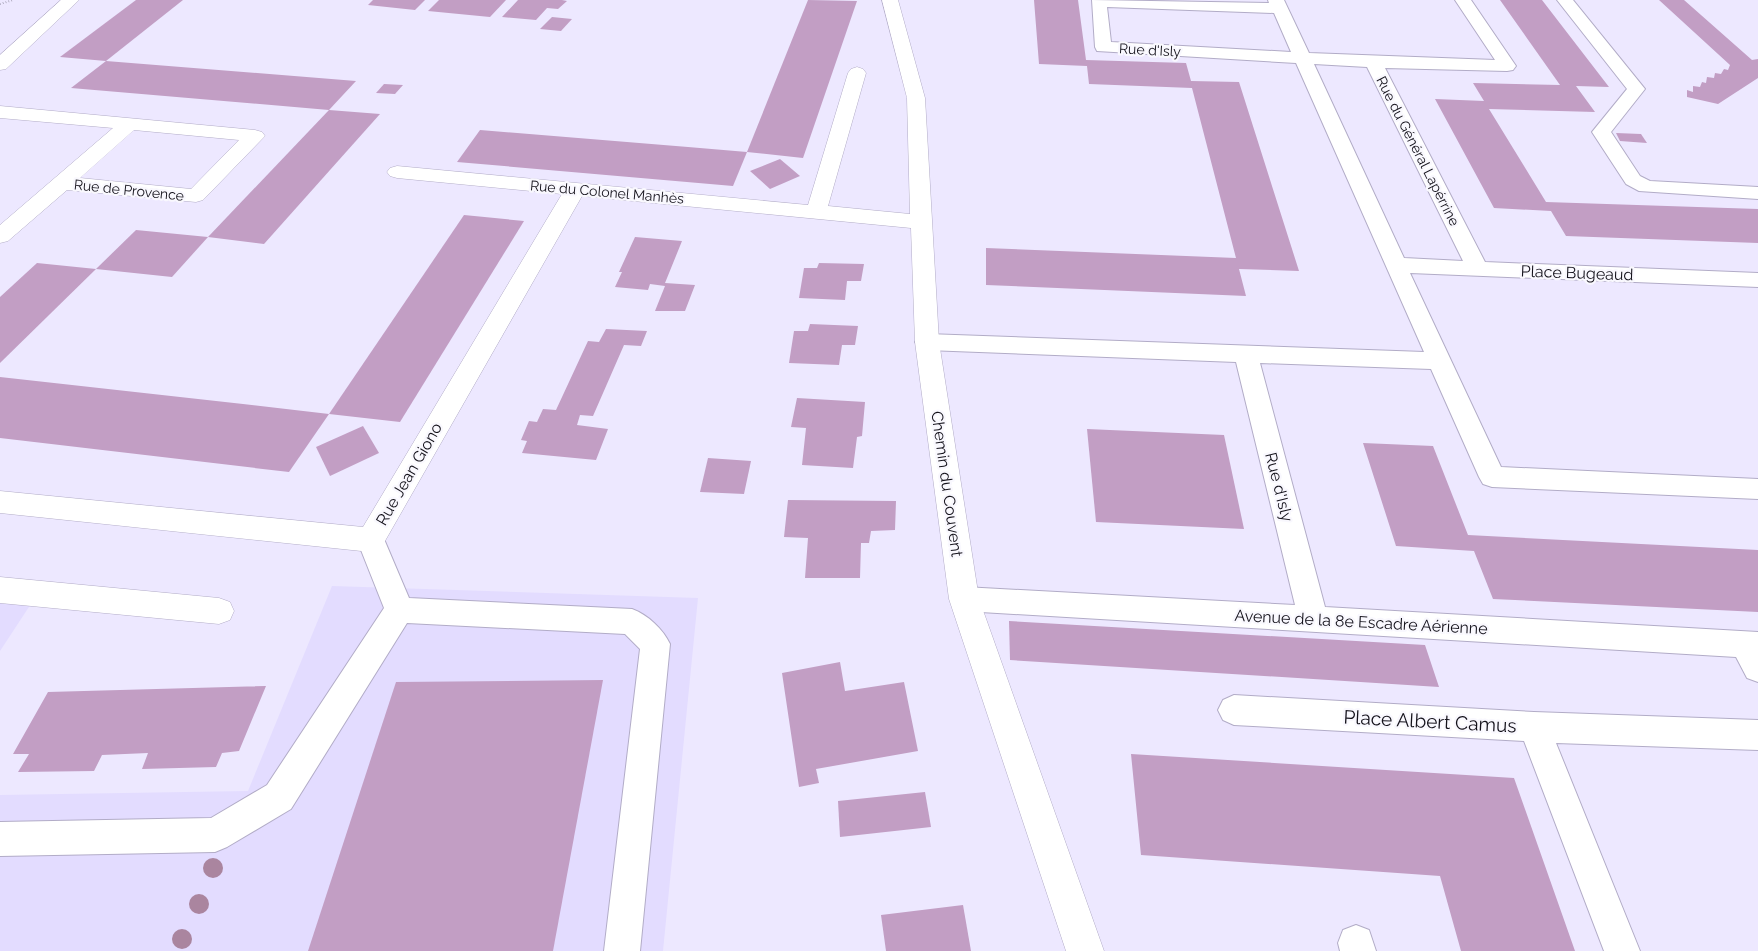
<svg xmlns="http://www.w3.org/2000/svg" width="1758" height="951" font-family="Raleway,sans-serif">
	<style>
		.built { fill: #e3dcff }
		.building { fill: #c29ec4 }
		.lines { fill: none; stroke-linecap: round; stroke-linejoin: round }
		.service-casing { stroke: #b2acc7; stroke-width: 2 }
		.minor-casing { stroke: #b2acc7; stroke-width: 1 }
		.path { stroke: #817d8d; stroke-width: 2; stroke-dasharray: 0.5 2.5; stroke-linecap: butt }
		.service { fill: #fff; fill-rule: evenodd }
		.minor { fill: #fff; fill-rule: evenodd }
		.tree { fill: #aa859f }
		.labels { text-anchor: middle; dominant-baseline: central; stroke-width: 4.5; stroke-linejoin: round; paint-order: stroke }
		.far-street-label { font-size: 14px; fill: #13111a; stroke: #f9f8fe }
		.street-label { font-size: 16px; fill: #13111a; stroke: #f9f8fe }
		.near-street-label { font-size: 19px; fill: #13111a; stroke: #f9f8fe }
	</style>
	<rect width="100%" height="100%" fill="#ede8ff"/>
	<g class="built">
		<path d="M0,582L44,584L0,651Z"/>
		<path d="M332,586L698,598L663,951H0V795L248,791Z"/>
	</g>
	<g class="building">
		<path d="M136,0H183L106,61L60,57Z"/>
		<path d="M373,0H425L415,10L368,5Z"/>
		<path d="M439,0H506L490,17L428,11Z"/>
		<path d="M518,0H562L567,1L558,9L547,8L536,20L502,17Z"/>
		<path d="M808,0L857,1L803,158L747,152Z"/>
		<path d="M1034,0H1078L1086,60L1186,63L1191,81L1239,82L1299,271L1239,269L1246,296L986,285V248L1236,258L1192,88L1089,84L1087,66L1039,64Z"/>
		<path d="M1500,0H1542L1609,87L1576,86L1595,112L1489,109L1546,202L1758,209V243L1566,236L1551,211L1494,208L1435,99L1484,101L1473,83L1560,85Z"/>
		<path d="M1659,0H1684L1752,60L1758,59V78L1718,104L1687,97V90L1693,92V86L1700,87L1702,82L1706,83L1707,77L1714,78L1715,73L1721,74L1724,69L1728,70L1730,65Z"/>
		<path d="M552,17L572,19L561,31L540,29Z"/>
		<path d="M106,61L356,81L329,110L71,88Z"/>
		<path d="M384,84L403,85L395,94L376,93Z"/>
		<path d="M329,110L380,114L264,244L208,237Z"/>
		<path d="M480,130L688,147L747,152L733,186L457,162Z"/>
		<path d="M1616,133L1641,134L1647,143L1620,141Z"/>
		<path d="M780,159L800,176L770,189L750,171Z"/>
		<path d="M464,215L524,221L400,422L329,414Z"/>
		<path d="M136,230L208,237L172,277L96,269Z"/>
		<path d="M635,237L682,241L665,283L695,285L685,311H655L665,286L650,284L648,290L615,287L622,272H619Z"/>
		<path d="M37,263L96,269L0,363V297Z"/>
		<path d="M819,263L864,264L861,281H847L845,300L799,298L804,268H817Z"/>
		<path d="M810,324L858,326L855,345H842L839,365L789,363L794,331H808Z"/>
		<path d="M606,329L647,331L641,346L624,345L593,416L580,415L577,425L608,429L596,460L522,453L527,441L521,440L529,421L537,422L543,409L556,410L588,341L599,342Z"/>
		<path d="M0,377L243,404L329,414L289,472L0,438Z"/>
		<path d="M797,398L865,402L862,436L857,437L853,468L802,465L806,428L791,427Z"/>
		<path d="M363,426L379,453L330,476L316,447Z"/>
		<path d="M1087,429L1224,435L1244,529L1096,522Z"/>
		<path d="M1363,443L1433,446L1468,535L1758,550V612L1493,599L1474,551L1396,546Z"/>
		<path d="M708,458L751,461L744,494L700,492Z"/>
		<path d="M788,500L896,501L895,530L871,531L869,543H861L860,578H805L808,538L784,537Z"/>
		<path d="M1009,621L1425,645L1439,687L1010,660Z"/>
		<path d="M840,662L845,691L904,682L918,751L816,769L819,783L799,787L782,673Z"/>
		<path d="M603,680L553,951H308L396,682Z"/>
		<path d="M266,686L239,751L222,753L216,767L142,769L148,753L102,755L94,771L18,772L29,754H13L48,692Z"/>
		<path d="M1131,754L1514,778L1575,951H1461L1440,876L1141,855Z"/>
		<path d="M925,792L931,827L840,837L838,801Z"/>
		<path d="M963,905L971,951H886L881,915Z"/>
	</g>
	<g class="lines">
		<defs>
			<g id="service">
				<path d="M1092,0L1269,3L1268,0H1284L1309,53L1495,60L1455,0H1471L1516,66L1513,70L1507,71L1385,68L1485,262L1758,273V287L1410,273L1501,467L1758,479V499L1492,487L1483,484L1479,477L1431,369L1260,363L1325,607L1758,632V682L1747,678L1736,657L964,611L954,608L950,599L954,590L964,587L1295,605L1236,362L927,350L919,348L915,342L919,336L927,334L1424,352L1296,63L1097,51L1095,47ZM1107,7L1274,13L1291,52L1111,42ZM1314,64L1367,67L1463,261L1404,258Z"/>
				<path d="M1557,0H1573L1645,89L1611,132L1640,176L1650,181L1758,187V199L1639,191L1626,184L1592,132L1627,89Z"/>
				<path d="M371,529L381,532L409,598L632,609C648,615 663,629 670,644L640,951H604L640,649L625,634L407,623L291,809L227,847L215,852L0,856V822L211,818L267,785L384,608L357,540L361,532Z"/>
				<path d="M1234,695L1534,712L1758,720V750L1556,743L1640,951H1604L1524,741L1234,725L1223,720L1218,710L1223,700Z"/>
				<path d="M1356,925L1369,930L1376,951H1340L1338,943L1343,930Z"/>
			</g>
			<g id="minor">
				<path d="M61,0H79L6,69L0,70V55Z"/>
				<path d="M882,0H898L925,98L939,342L979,599L1104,951H1066L949,599L915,342L911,228L582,196L381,548L371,552L0,513V491L363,527L562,194L397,178L390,176L387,172L390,168L397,166L808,205L848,73L851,69L857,67L863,69L866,73L828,206L910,214L907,98Z"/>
				<path d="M0,106L255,130L262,132L265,136L203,200L196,202L67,190L8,241L0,243V225L113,128L0,118ZM134,130L239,140L191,189L80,178Z"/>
				<path d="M0,577L219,598L230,602L234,611L230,620L219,624L0,603Z"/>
			</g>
		</defs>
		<use href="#service" class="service-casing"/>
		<use href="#minor" class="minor-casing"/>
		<path class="path" d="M0,4L13,0"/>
		<use href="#service" class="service"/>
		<use href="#minor" class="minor"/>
	</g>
	<g class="tree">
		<circle cx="213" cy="868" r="10"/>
		<circle cx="199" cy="904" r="10"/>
		<circle cx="182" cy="939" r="10"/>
	</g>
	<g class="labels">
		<g class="far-street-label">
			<text transform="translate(1150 50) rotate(3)">Rue d'Isly</text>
			<text transform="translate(1418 151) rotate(63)">Rue du Général Lapérrine</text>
			<text transform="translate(129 190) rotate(6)">Rue de Provence</text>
			<text transform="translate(607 192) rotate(5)">Rue du Colonel Manhès</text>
		</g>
		<g class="street-label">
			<text transform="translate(1577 273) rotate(2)">Place Bugeaud</text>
			<text transform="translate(409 474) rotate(-60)">Rue Jean Giono</text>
			<text transform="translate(947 484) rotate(82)">Chemin du Couvent</text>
			<text transform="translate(1279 487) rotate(76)">Rue d'Isly</text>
			<text transform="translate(1361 622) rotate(3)">Avenue de la 8e Escadre Aérienne</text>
		</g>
		<g class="near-street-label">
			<text transform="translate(1430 721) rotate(3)">Place Albert Camus</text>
		</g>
	</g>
</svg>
